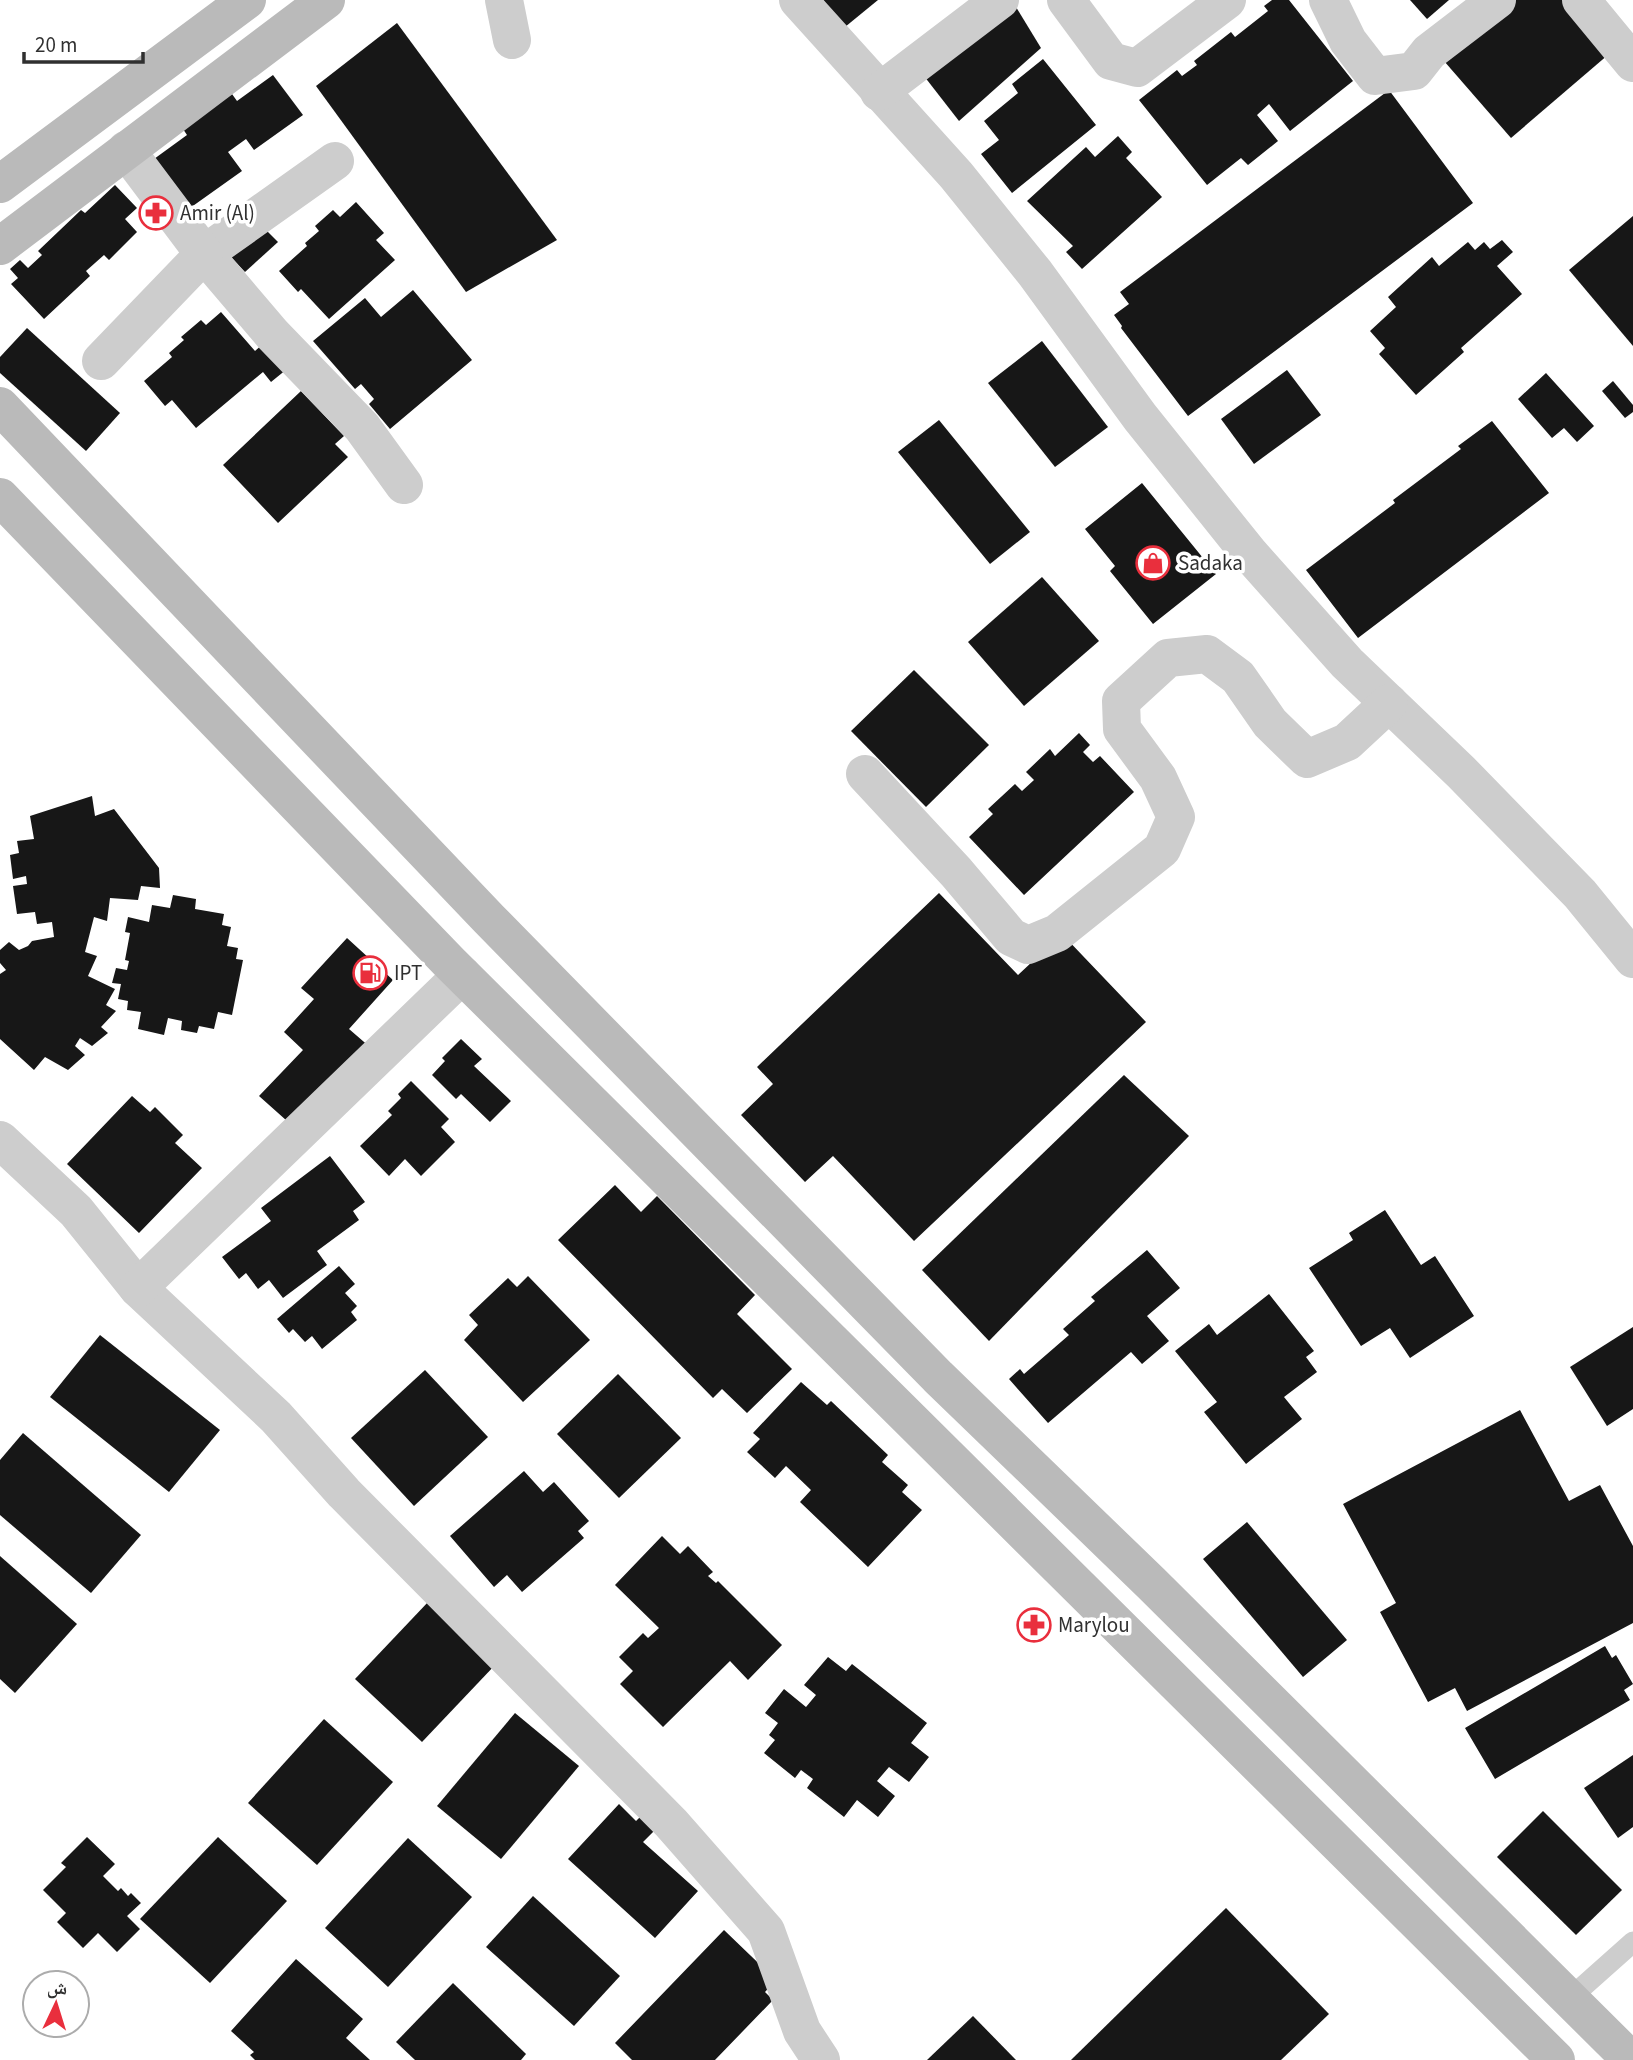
<svg xmlns="http://www.w3.org/2000/svg" width="1633" height="2060" font-family="'Source Sans 3','Noto Naskh Arabic',sans-serif">
	<style>
		.building { fill: #171717 }
		.lines { fill: none; stroke-linecap: round; stroke-linejoin: round }
		.lane { stroke: #cdcdcd; stroke-width: 21 }
		.street { stroke: #cdcdcd; stroke-width: 38 }
		.secondary { stroke: #bababa; stroke-width: 38 }
		.labels { text-anchor: middle; dominant-baseline: central; stroke-width: 7; stroke-linejoin: round; paint-order: stroke }
		.poi-label { font-size: 21px; fill: #303030; stroke: #fff; text-anchor: start }
	</style>
	<rect width="100%" height="100%" fill="#fff"/>
	<g class="building">
		<path d="M823,0H878L845,27Z"/>
		<path d="M1272,0H1289L1353,81L1290,131L1269,104L1257,115L1278,141L1248,165L1241,158L1207,185L1139,100L1177,70L1182,76L1197,65L1194,61L1231,32L1235,37L1268,11L1264,6Z"/>
		<path d="M1410,0H1449L1427,19Z"/>
		<path d="M1514,0H1562L1609,54L1511,138L1444,61Z"/>
		<path d="M1013,2L1041,48L959,121L924,76Z"/>
		<path d="M397,23L557,240L466,292L316,86Z"/>
		<path d="M1043,59L1096,125L1012,193L981,154L999,140L984,121L1018,93L1012,84Z"/>
		<path d="M273,75L303,115L254,150L246,139L228,152L242,171L190,208L154,159L187,135L183,129L232,94L237,101Z"/>
		<path d="M1389,90L1473,203L1188,416L1121,328L1122,326L1114,315L1129,304L1120,292Z"/>
		<path d="M1118,136L1132,152L1126,158L1162,197L1082,269L1066,252L1073,246L1027,201L1086,147L1095,157Z"/>
		<path d="M115,185L137,208L125,219L137,232L109,260L104,255L86,271L90,276L44,319L11,284L18,278L10,269L20,260L28,268L42,255L38,251L81,210L85,213Z"/>
		<path d="M356,202L384,233L376,240L395,260L329,319L301,289L298,292L279,271L307,246L305,243L319,231L315,226L333,210L340,217Z"/>
		<path d="M1633,216V346L1569,270Z"/>
		<path d="M263,227L278,242L245,272L231,257Z"/>
		<path d="M1502,240L1513,252L1497,266L1522,294L1461,348L1464,352L1416,395L1379,354L1385,348L1370,331L1396,307L1388,297L1432,257L1439,266L1468,242L1475,250L1484,242L1490,249Z"/>
		<path d="M413,290L472,360L390,429L369,404L374,399L361,384L355,389L313,341L365,298L381,317Z"/>
		<path d="M221,312L255,351L264,343L287,369L271,382L263,372L196,428L172,400L165,406L144,381L172,357L169,353L184,340L181,337L201,320L206,325Z"/>
		<path d="M27,328L120,413L86,451L0,373V357Z"/>
		<path d="M1042,341L1108,427L1055,467L988,383Z"/>
		<path d="M1287,370L1321,415L1254,464L1221,419Z"/>
		<path d="M1546,373L1594,426L1577,442L1564,428L1552,438L1518,399Z"/>
		<path d="M1613,381L1633,405V412L1625,418L1602,391Z"/>
		<path d="M301,391L344,436L335,444L348,457L278,523L223,465Z"/>
		<path d="M939,420L1030,532L990,564L898,452Z"/>
		<path d="M1492,421L1549,493L1358,638L1306,570L1395,503L1393,500L1461,449L1458,446Z"/>
		<path d="M1142,483L1216,574L1153,624L1110,571L1115,566L1085,529Z"/>
		<path d="M1042,577L1099,641L1024,706L968,642Z"/>
		<path d="M914,670L989,745L926,807L851,731Z"/>
		<path d="M1079,733L1090,745L1083,752L1093,762L1100,756L1134,792L1024,895L969,837L993,814L988,809L1015,784L1022,791L1034,780L1026,772L1050,749L1055,756Z"/>
		<path d="M92,796L95,816L114,809L159,868L160,888L141,886L138,900L110,898L107,921L94,917L85,952L97,956L88,976L115,989L106,1005L116,1011L101,1027L108,1033L92,1046L80,1038L75,1046L85,1055L68,1070L45,1057L34,1070L0,1039V974L6,970L0,963V950L9,942L19,950L28,946L32,941L54,937L52,922L37,924L35,912L17,914L13,886L27,884L26,876L13,879L10,855L19,853L17,841L34,839L30,816Z"/>
		<path d="M939,893L1018,975L1062,934L1146,1022L914,1241L833,1156L805,1182L741,1115L773,1084L757,1067Z"/>
		<path d="M173,895L196,899L195,909L224,914L222,925L231,927L227,946L238,948L236,959L243,960L232,1015L218,1012L214,1029L199,1026L197,1033L181,1030L182,1021L168,1018L164,1035L138,1029L141,1012L127,1010L128,1001L118,999L121,984L112,983L116,968L127,970L129,961L125,960L130,933L125,932L128,917L149,922L152,905L170,908Z"/>
		<path d="M347,938L393,980L349,1029L371,1048L296,1129L259,1096L303,1050L284,1032L314,999L301,988Z"/>
		<path d="M461,1039L482,1059L474,1066L511,1101L490,1122L461,1094L456,1099L432,1075L445,1061L442,1058Z"/>
		<path d="M1124,1075L1189,1136L989,1341L922,1270Z"/>
		<path d="M411,1081L449,1119L441,1127L455,1142L421,1176L405,1159L389,1176L360,1146L392,1115L388,1111L401,1098L398,1094Z"/>
		<path d="M132,1096L150,1112L155,1107L183,1135L175,1143L202,1168L139,1233L67,1164Z"/>
		<path d="M330,1156L365,1202L353,1211L359,1220L317,1251L327,1265L283,1298L269,1280L258,1289L246,1273L239,1279L222,1257L271,1221L261,1208Z"/>
		<path d="M615,1185L641,1212L657,1196L755,1295L737,1314L792,1369L747,1413L722,1389L713,1398L558,1240Z"/>
		<path d="M1385,1210L1421,1265L1435,1256L1474,1316L1410,1358L1390,1328L1361,1346L1309,1268L1353,1240L1349,1233Z"/>
		<path d="M1147,1250L1180,1288L1147,1316L1169,1341L1142,1364L1131,1352L1048,1423L1009,1379L1020,1369L1024,1374L1069,1335L1063,1329L1095,1301L1091,1297Z"/>
		<path d="M339,1266L355,1284L345,1293L357,1306L351,1312L357,1320L322,1349L312,1336L305,1342L293,1329L289,1333L277,1319Z"/>
		<path d="M528,1276L590,1340L523,1402L464,1340L478,1325L469,1315L508,1278L517,1287Z"/>
		<path d="M1269,1294L1314,1351L1306,1357L1317,1372L1284,1397L1302,1419L1246,1464L1204,1412L1217,1402L1175,1351L1209,1324L1217,1335Z"/>
		<path d="M1633,1327V1409L1607,1426L1570,1367Z"/>
		<path d="M100,1335L220,1430L169,1492L50,1397Z"/>
		<path d="M425,1370L488,1437L414,1506L351,1438Z"/>
		<path d="M618,1374L681,1438L619,1498L557,1434Z"/>
		<path d="M801,1382L827,1405L831,1401L888,1455L882,1462L908,1485L902,1492L922,1510L868,1567L800,1502L811,1490L786,1466L775,1478L747,1452L760,1439L753,1433Z"/>
		<path d="M1520,1410L1569,1501L1600,1485L1633,1546V1623L1467,1711L1455,1688L1428,1702L1380,1612L1396,1603L1343,1504Z"/>
		<path d="M23,1433L141,1535L91,1593L0,1515V1460Z"/>
		<path d="M524,1471L543,1492L554,1482L589,1521L578,1531L584,1538L522,1592L507,1575L494,1587L450,1536Z"/>
		<path d="M1247,1522L1347,1640L1303,1677L1203,1559Z"/>
		<path d="M662,1536L680,1554L688,1546L713,1572L708,1576L716,1583L718,1581L782,1645L748,1680L730,1661L663,1727L620,1684L633,1671L619,1657L643,1633L648,1638L659,1628L615,1585Z"/>
		<path d="M0,1556L77,1624L15,1693L0,1679Z"/>
		<path d="M429,1601L496,1664L422,1742L355,1679Z"/>
		<path d="M1605,1646L1612,1658L1616,1655L1633,1684L1624,1690L1630,1700L1495,1779L1465,1728Z"/>
		<path d="M828,1657L846,1671L852,1664L927,1723L911,1743L929,1757L909,1782L889,1767L877,1781L895,1796L878,1817L857,1800L844,1817L807,1788L813,1779L801,1770L795,1778L764,1753L775,1740L769,1735L778,1723L765,1713L784,1689L806,1707L816,1695L804,1685Z"/>
		<path d="M515,1713L579,1766L501,1859L437,1806Z"/>
		<path d="M324,1719L393,1782L317,1865L248,1803Z"/>
		<path d="M1633,1755V1827L1618,1838L1584,1788Z"/>
		<path d="M619,1804L636,1821L641,1816L656,1829L643,1842L698,1891L655,1938L568,1859Z"/>
		<path d="M1543,1811L1622,1890L1576,1935L1497,1857Z"/>
		<path d="M87,1837L115,1864L103,1876L118,1891L121,1888L128,1896L131,1893L141,1903L127,1916L140,1929L117,1952L98,1933L83,1948L57,1922L66,1913L43,1890L66,1867L61,1863Z"/>
		<path d="M218,1837L287,1901L210,1983L140,1919Z"/>
		<path d="M408,1838L472,1897L388,1987L325,1928Z"/>
		<path d="M533,1896L620,1976L574,2026L486,1947Z"/>
		<path d="M1226,1908L1329,2014L1281,2060H1071Z"/>
		<path d="M724,1930L776,1980L765,1992L773,2000L715,2060H632L615,2043Z"/>
		<path d="M296,1959L363,2019L346,2038L370,2060H255L250,2055L254,2052L231,2031Z"/>
		<path d="M453,1983L526,2054L521,2060H415L396,2042Z"/>
		<path d="M973,2016L1016,2060H927Z"/>
	</g>
	<g class="lines">
		<path class="lane" d="M1569,1999L1633,1942"/>
		<g class="street">
			<path d="M504,0L512,40"/>
			<path d="M798,0L956,175L1035,273L1140,417L1249,553L1347,663L1461,772L1580,894L1633,959"/>
			<path d="M1066,0L1111,61L1137,68L1227,0"/>
			<path d="M1328,0L1348,41L1375,76L1414,71L1429,52L1497,0"/>
			<path d="M1581,0L1633,63"/>
			<path d="M879,92L1000,0"/>
			<path d="M335,161L204,254L273,335L362,427L404,485"/>
			<path d="M101,361L204,254L126,150"/>
			<path d="M865,774L956,872L1011,937L1028,945L1057,933L1162,849L1176,817L1158,778L1122,729L1121,701L1168,658L1207,654L1238,677L1270,723L1307,759L1347,742L1389,703"/>
			<path d="M0,1140L76,1211L138,1288L276,1417L344,1493L671,1823L766,1931L802,2031L821,2060"/>
			<path d="M138,1288L462,975"/>
		</g>
		<g class="secondary">
			<path d="M0,184L247,0"/>
			<path d="M0,246L326,0"/>
			<path d="M0,406L489,919L938,1377L1151,1583L1631,2060"/>
			<path d="M0,497L449,962L1556,2060"/>
		</g>
	</g>
	<defs>
		<symbol id="pharmacy-ring" viewBox="-11 -11 22 22"><circle r="9.5" fill="#fff" stroke="#e92f3d" stroke-width="1.5"/><path d="M-2-6h4v4h4v4h-4v4h-4v-4h-4v-4h4Z" fill="#e92f3d"/></symbol>
		<symbol id="shop-ring" viewBox="-11 -11 22 22"><circle r="9.5" fill="#fff" stroke="#e92f3d" stroke-width="1.5"/><path d="M-5-2.5h2.3a2.7 3.5 0 0 1 5.4 0H5L5.5 6h-11ZM-1.5-2.5h3a1.5 2.3 0 0 0-3 0Z" fill="#e92f3d"/></symbol>
		<symbol id="fuel-ring" viewBox="-11 -11 22 22"><circle r="9.5" fill="#fff" stroke="#e92f3d" stroke-width="1.5"/><path d="M-5.5-6h7V0h2V4h1.3V-2.5L3-4.5l.8-.8L6-3V5H2.5V1h-1V6h-7ZM-4.2-4.7v3.2H.2V-4.7Z" fill="#e92f3d"/></symbol>
	</defs>
	<g fill-rule="evenodd">
		<use href="#pharmacy-ring" x="137" y="194" width="38" height="38"/>
		<use href="#shop-ring" x="1134" y="544" width="38" height="38"/>
		<use href="#fuel-ring" x="351" y="954" width="38" height="38"/>
		<use href="#pharmacy-ring" x="1015" y="1606" width="38" height="38"/>
	</g>
	<g class="labels">
		<g class="poi-label">
			<text x="180" y="213">Amir (Al)</text>
			<text x="1178" y="563">Sadaka</text>
			<text x="394" y="973">IPT</text>
			<text x="1058" y="1625">Marylou</text>
		</g>
	</g>
	<g transform="translate(56 2004) rotate(4)"><circle r="33" fill="#ffffff" stroke="#acacac" stroke-width="2"/>
	<path d="M0-5L12 26L0 18L-12 26Z" fill="#e92f3d"/>
	<text y="-10" font-size="19" font-weight="bold" text-anchor="middle" fill="#303030">ش</text>
	</g>
	<path d="M24 52v10h119v-10" fill="none" stroke="#303030" stroke-width="3.5"/>
	<text x="35" y="52" font-size="21" fill="#303030" stroke="#ffffff" stroke-width="5" paint-order="stroke">20 m</text>
</svg>
